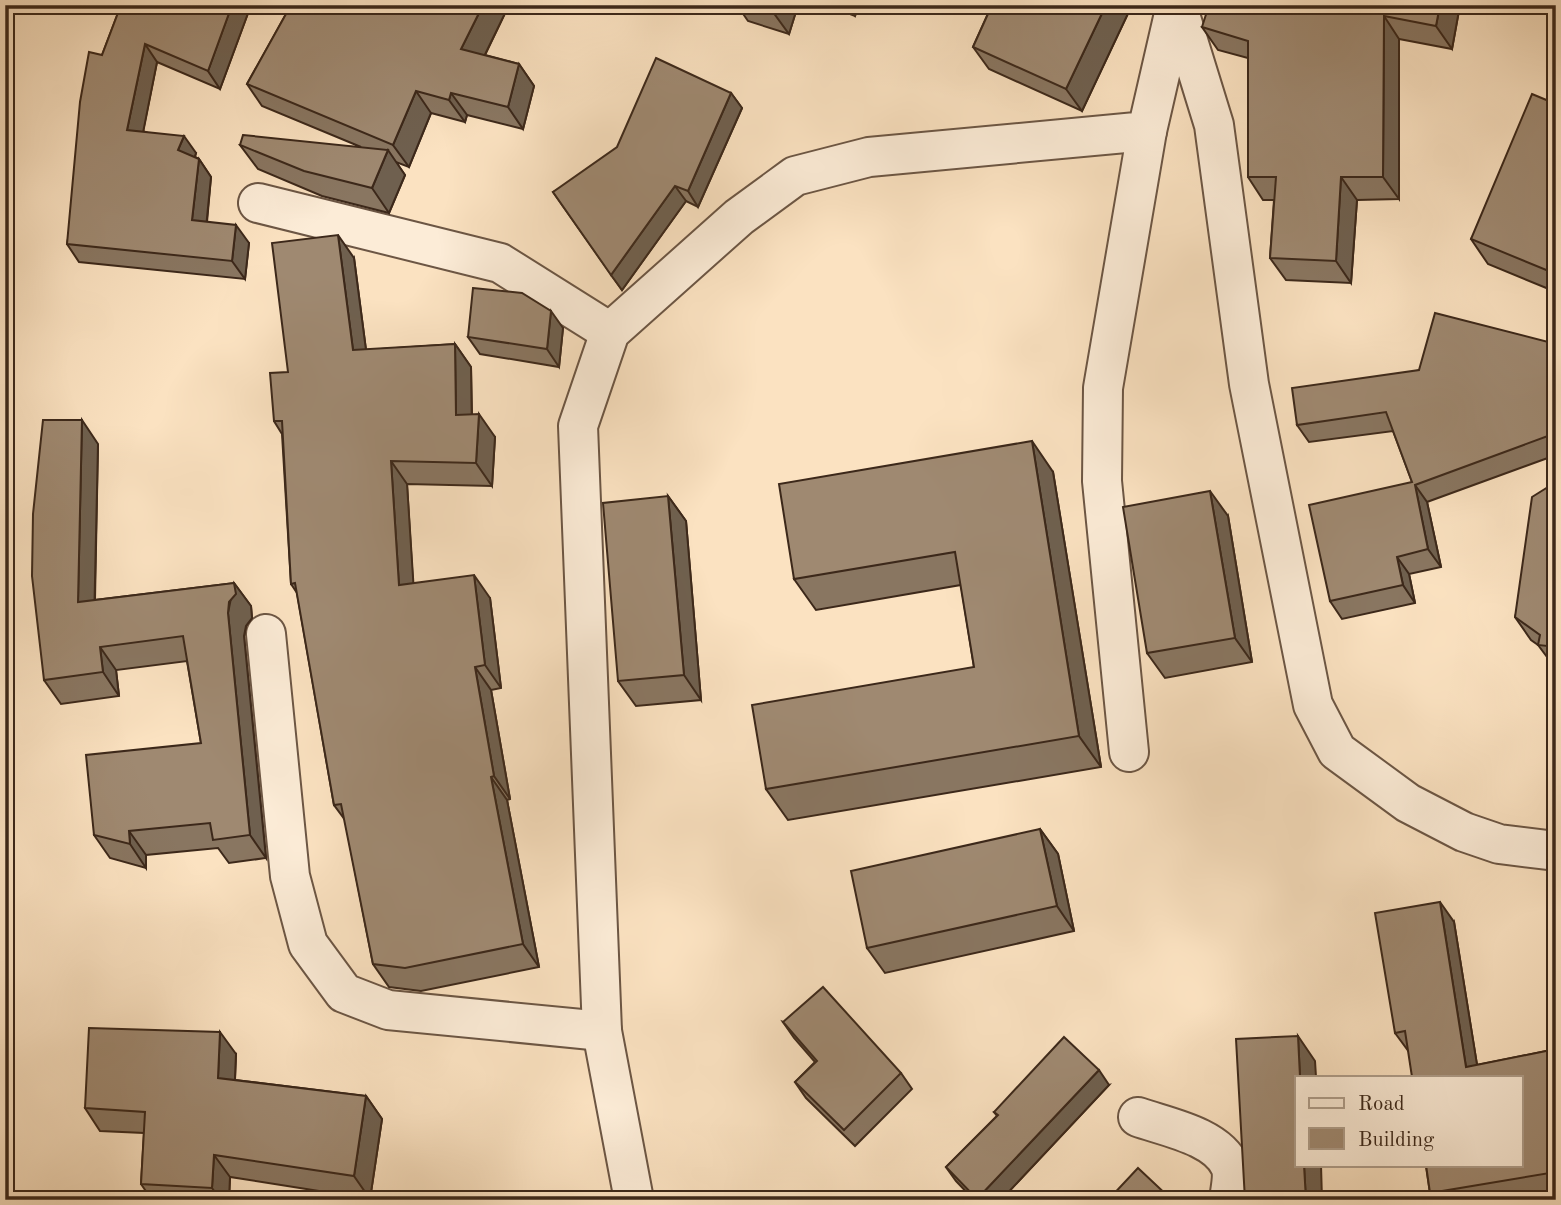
<svg xmlns="http://www.w3.org/2000/svg" width="1561" height="1205" font-family="'Old Standard TT',serif">
	<style>
		.lines { fill: none; stroke-linecap: round; stroke-linejoin: round }
		.street-casing { stroke: #6c5644; stroke-width: 42 }
		.street { stroke: #fcecd7; stroke-width: 38 }
		.wall { fill: #897661; stroke: #3c281a; stroke-width: 2 }
		.shaded-wall { fill: #6f604f; stroke: #3c281a; stroke-width: 2 }
		.building { fill: #9f8971; stroke: #3c281a; stroke-width: 2 }
	</style>
	<rect width="100%" height="100%" fill="#fbe2c1"/>
	<filter id="stains"><feTurbulence type="fractalNoise" baseFrequency=".00286" numOctaves="4"/><feColorMatrix values="0 0 0 0 .2 0 0 0 0 .09 0 0 0 0 .02 0 0 0 .5 -.17"/></filter>
	<radialGradient id="worn" r=".72"><stop offset=".6" stop-color="#630" stop-opacity="0"/><stop offset="1" stop-color="#630" stop-opacity=".3"/></radialGradient>
	<g class="lines">
		<defs>
			<g id="street">
				<path d="M1177,5L1214,125L1249,384L1313,705L1337,751L1408,803L1464,832L1499,844L1556,851"/>
				<path d="M258,203L500,263L610,332"/>
				<path d="M266,634L290,876L308,944L344,993L388,1010L602,1031"/>
				<path d="M1129,752L1102,481L1103,388L1147,131"/>
				<path d="M1138,1117C1166,1127 1217,1136 1230,1166C1234,1175 1230,1190 1229,1200"/>
				<path d="M634,1200L602,1031L578,426L610,332L739,217L795,176L869,157L1147,131L1176,5"/>
			</g>
		</defs>
		<use href="#street" class="street-casing"/>
		<use href="#street" class="street"/>
	</g>
	<g class="wall">
		<path d="M121,5H251L220,89L157,62L143,131L196,153L195,157L199,159L211,177L207,222L249,243L245,279L79,262L67,244L102,55Z"/>
		<path d="M291,5H509L485,55L519,64L534,86L523,129L467,115L465,122L431,113L409,167L396,162L405,175L389,213L322,196L258,169L240,145L361,147L262,106L247,84Z"/>
		<path d="M737,5H798L789,34L748,21Z"/>
		<path d="M826,5H859L855,16Z"/>
		<path d="M987,5H1132L1082,111L989,69L973,47L991,7Z"/>
		<path d="M1460,5L1452,49L1399,39V199L1357,200L1351,283L1286,280L1270,258L1274,200H1263L1248,177V58L1218,50L1202,27Z"/>
		<path d="M731,93L742,108L698,207L686,201L622,290L553,192Z"/>
		<path d="M1556,104V292L1488,264L1471,239Z"/>
		<path d="M354,258L366,350L455,344L471,367L472,414L495,437L492,486L407,484L413,583L490,598L501,688L491,690L510,799L507,800L539,967L421,991L389,987L373,964L345,820L334,805L297,593L291,584L282,434L274,421L288,372Z"/>
		<path d="M563,328L559,367L480,354L468,337Z"/>
		<path d="M1556,344V455L1427,502L1441,567L1409,574L1415,603L1342,619L1330,601L1412,482L1393,431L1309,442L1297,425L1419,370Z"/>
		<path d="M98,444L95,600L234,583L251,606L252,618L246,626L244,636L266,858L229,863L218,848L146,855V868L110,858L94,835L201,743L187,661L116,670L119,696L61,704L44,680Z"/>
		<path d="M1053,472L1101,767L788,820L766,789L974,667L961,585L816,610L794,579Z"/>
		<path d="M1556,482V669L1538,645L1531,640L1515,617Z"/>
		<path d="M668,496L686,521L701,700L636,706L618,681Z"/>
		<path d="M1228,516L1252,662L1165,678L1147,653Z"/>
		<path d="M1040,829L1058,854L1074,931L885,973L867,948Z"/>
		<path d="M1454,922L1477,1065L1556,1049V1195L1528,1200H1435L1430,1193L1409,1052L1395,1033Z"/>
		<path d="M783,1022L901,1073L912,1089L855,1146L806,1098L795,1082L815,1062L794,1038Z"/>
		<path d="M236,1054L235,1080L366,1096L382,1119L370,1199L230,1177L229,1200H152L141,1184L144,1133L100,1131L85,1108Z"/>
		<path d="M1109,1085L1001,1200H974L956,1181L946,1167L997,1116L994,1112Z"/>
	</g>
	<g class="shaded-wall">
		<path d="M232,5H251L220,89L208,71Z"/>
		<path d="M483,5H509L477,71L461,49Z"/>
		<path d="M775,5H798L789,34L773,12Z"/>
		<path d="M847,5H859L855,16Z"/>
		<path d="M1106,5H1132L1082,111L1066,89Z"/>
		<path d="M1440,5H1460L1452,49L1436,26Z"/>
		<path d="M1384,16L1399,39V199L1383,177Z"/>
		<path d="M145,44L157,62L140,148L127,130Z"/>
		<path d="M519,64L534,86L523,129L508,107Z"/>
		<path d="M416,91L431,113L409,167L393,145Z"/>
		<path d="M451,93L467,115L465,122L449,100Z"/>
		<path d="M731,93L742,108L698,207L688,191Z"/>
		<path d="M184,136L196,153L191,168L178,150Z"/>
		<path d="M388,150L405,175L389,213L372,188Z"/>
		<path d="M199,159L211,177L205,238L192,220Z"/>
		<path d="M1341,177L1357,200L1351,283L1336,261Z"/>
		<path d="M675,186L686,201L622,290L611,275Z"/>
		<path d="M236,225L249,243L245,279L232,261Z"/>
		<path d="M338,235L354,258L369,373L353,350Z"/>
		<path d="M551,311L563,328L559,367L547,349Z"/>
		<path d="M455,344L471,367L472,438L456,415Z"/>
		<path d="M479,414L495,437L492,486L476,463Z"/>
		<path d="M82,420L98,444L94,626L78,602Z"/>
		<path d="M1032,441L1053,472L1101,767L1079,736Z"/>
		<path d="M391,461L407,484L415,608L399,585Z"/>
		<path d="M1415,485L1427,502L1441,567L1428,549Z"/>
		<path d="M1210,491L1228,516L1252,662L1235,638Z"/>
		<path d="M668,496L686,521L701,700L684,675Z"/>
		<path d="M1397,557L1409,574L1415,603L1403,585Z"/>
		<path d="M474,575L490,598L501,688L485,665Z"/>
		<path d="M234,583L251,606L252,618L246,626L244,636L266,858L250,835L228,613Z"/>
		<path d="M100,647L116,670L119,696L103,672Z"/>
		<path d="M475,667L491,690L510,799L494,776Z"/>
		<path d="M491,777L507,800L539,967L523,944Z"/>
		<path d="M1040,829L1058,854L1074,931L1057,906Z"/>
		<path d="M129,831L146,855V868L130,844Z"/>
		<path d="M1440,902L1454,922L1479,1077L1466,1067Z"/>
		<path d="M220,1032L236,1054L234,1100L218,1078Z"/>
		<path d="M1298,1036L1315,1061L1316,1077H1300Z"/>
		<path d="M1099,1070L1109,1085L1001,1200H978L977,1199Z"/>
		<path d="M366,1096L382,1119L370,1199L354,1176Z"/>
		<path d="M214,1155L230,1177L229,1200H221L212,1188Z"/>
		<path d="M1304,1165H1321L1322,1200H1306Z"/>
	</g>
	<g class="building">
		<path d="M121,5H232L208,71L145,44L127,130L184,136L178,150L199,159L192,220L236,225L232,261L67,244L80,102L89,52L102,55Z"/>
		<path d="M291,5H483L461,49L519,64L508,107L451,93L449,100L416,91L393,145L247,84Z"/>
		<path d="M753,5H775L773,12Z"/>
		<path d="M992,5H1106L1066,89L973,47Z"/>
		<path d="M1209,5H1440L1436,26L1384,16L1383,177H1341L1336,261L1270,258L1276,177H1248V41L1202,27Z"/>
		<path d="M656,58L731,93L688,191L675,186L611,275L553,192L617,147Z"/>
		<path d="M1532,94L1556,104V274L1471,239Z"/>
		<path d="M243,135L388,150L372,188L304,171L240,145Z"/>
		<path d="M338,235L353,350L455,344L456,415L479,414L476,463L391,461L399,585L474,575L485,665L475,667L494,776L491,777L523,944L405,968L373,964L341,804L334,805L295,583L291,584L282,421H274L270,373L288,372L272,243Z"/>
		<path d="M473,288L522,293L551,311L547,349L468,337Z"/>
		<path d="M1435,313L1556,344V433L1415,485L1428,549L1397,557L1403,585L1330,601L1309,505L1412,482L1386,412L1297,425L1292,388L1419,370Z"/>
		<path d="M43,420H82L78,602L234,583L236,594L229,602L228,613L250,835L213,840L210,823L129,831L130,844L94,835L86,755L201,743L183,636L100,647L103,672L44,680L32,576L33,514Z"/>
		<path d="M1032,441L1079,736L766,789L752,705L974,667L955,552L794,579L779,484Z"/>
		<path d="M1556,482V647L1538,645L1540,635L1515,617L1532,497Z"/>
		<path d="M1210,491L1235,638L1147,653L1123,507Z"/>
		<path d="M668,496L684,675L618,681L603,503Z"/>
		<path d="M1040,829L1057,906L867,948L851,871Z"/>
		<path d="M1440,902L1466,1067L1556,1049V1172L1430,1193L1426,1165H1521V1077H1412L1405,1031L1395,1033L1375,913Z"/>
		<path d="M823,987L901,1073L844,1130L795,1082L817,1061L783,1022Z"/>
		<path d="M89,1028L220,1032L218,1078L366,1096L354,1176L214,1155L212,1188L141,1184L145,1112L85,1108Z"/>
		<path d="M1298,1036L1300,1077H1297V1165H1304L1306,1200H1245L1236,1039Z"/>
		<path d="M1064,1037L1099,1070L977,1199L946,1167L998,1115L994,1112Z"/>
		<path d="M1138,1168L1171,1199L1170,1200H1108Z"/>
		<path d="M521,1195L522,1200H490Z"/>
	</g>
	<rect width="1561" height="1205" fill="none" stroke="#fbe2c1" stroke-width="28"/>
	<rect x="7" y="7" width="1547" height="1191" fill="none" stroke="#3c281a" stroke-width="3.5"/>
	<rect x="14" y="14" width="1533" height="1177" fill="none" stroke="#3c281a" stroke-width="2"/>
	<rect x="1295" y="1076" width="228" height="91" fill="#fcecd7" stroke="#af9e8b" stroke-width="2"/>
	<rect x="1309" y="1098" width="35" height="10" fill="#fcecd7" stroke="#af9e8b" stroke-width="2"/>
	<text x="1358" y="1110" font-size="21" fill="#3c281a">Road</text>
	<rect x="1309" y="1128" width="35" height="21" fill="#9f8971" stroke="#af9e8b" stroke-width="2"/>
	<text x="1358" y="1146" font-size="21" fill="#3c281a">Building</text>
	<rect width="100%" height="100%" filter="url(#stains)"/>
	<rect width="100%" height="100%" fill="url(#worn)"/>
</svg>
